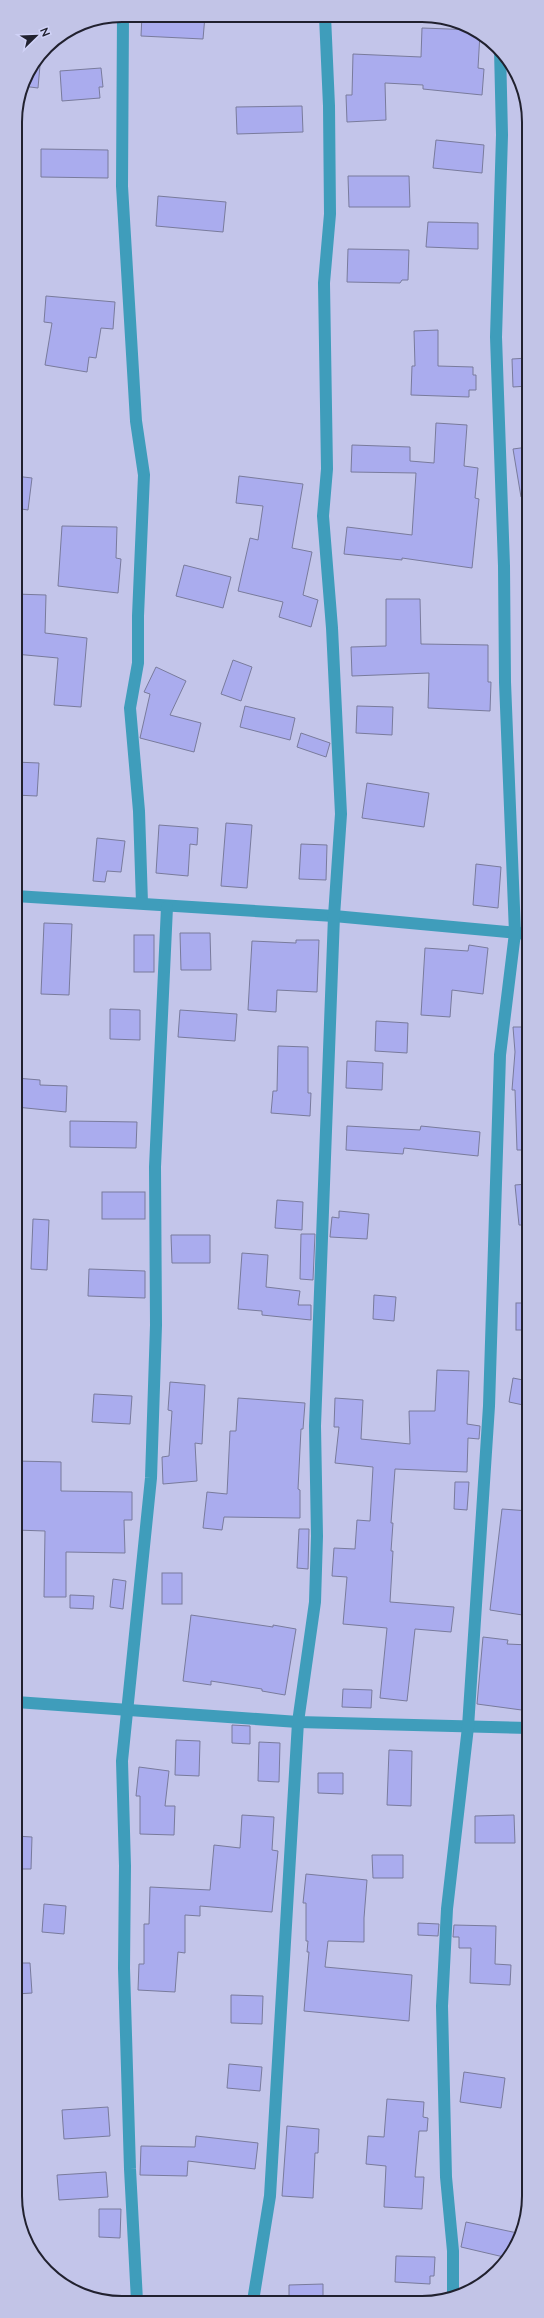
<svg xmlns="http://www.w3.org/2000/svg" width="544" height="2318" font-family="Lato,sans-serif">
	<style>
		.building { fill: #aaacee; stroke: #797b9c }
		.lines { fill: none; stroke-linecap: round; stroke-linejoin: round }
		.street { stroke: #3f9dbb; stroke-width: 12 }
		.rim { fill: none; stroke: #21212f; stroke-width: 2 }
	</style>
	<rect width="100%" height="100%" fill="#c3c5ea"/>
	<g class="building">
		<path d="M142,15L205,16L203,39L141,36Z"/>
		<path d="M422,28L476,30L480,33L478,68L484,69L482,95L423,89V85L385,83L386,120L347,122L346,95H352L353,54L421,57Z"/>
		<path d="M41,54L38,88L22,86L23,81Z"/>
		<path d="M101,68L103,87H99L100,98L62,101L60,71Z"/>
		<path d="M302,106L303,132L237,134L236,107Z"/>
		<path d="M436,140L484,145L482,173L433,168Z"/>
		<path d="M41,149L108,150V178L41,177Z"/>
		<path d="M348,176H409L410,207H349Z"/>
		<path d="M158,196L226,202L223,232L156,226Z"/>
		<path d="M428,222L478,223V249L426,247Z"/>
		<path d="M348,249L409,250L408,280H402L400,283L347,282Z"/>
		<path d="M46,296L115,302L113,329L101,328L96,358L89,357L87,372L45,365L52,323L44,322Z"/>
		<path d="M438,330V366L473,367V375H476V390H469V397L411,395L412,366H415L414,331Z"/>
		<path d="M528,358V386L513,387L512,359Z"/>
		<path d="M436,423L467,425L464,466L478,468L475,498L479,499L472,568L402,558V560L344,554L347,527L412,535L416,473L351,472L352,445L410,447V461L434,463Z"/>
		<path d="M528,447V496L521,497L513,449Z"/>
		<path d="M15,476L32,478L28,510L15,508Z"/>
		<path d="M239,476L303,484L292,548L312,552L303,595L318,600L311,627L279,617L283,602L238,591L250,538L258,540L263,506L236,503Z"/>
		<path d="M62,526L117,527L116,558L121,559L118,593L58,586Z"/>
		<path d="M184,565L231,577L223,608L176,596Z"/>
		<path d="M15,594L46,595L45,633L87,638L81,707L54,705L58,658L15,654Z"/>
		<path d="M386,599H420L421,644L488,645V682H491L490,711L428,708L429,673L352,676L351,647L386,646Z"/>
		<path d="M233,660L252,667L241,701L221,694Z"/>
		<path d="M156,667L186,681L170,715L201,723L194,752L140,738L150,694L144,692Z"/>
		<path d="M245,706L295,718L290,740L240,727Z"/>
		<path d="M357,706L393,707L392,735L356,733Z"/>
		<path d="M301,733L330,743L326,757L297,747Z"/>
		<path d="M15,762L39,763L37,796L15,795Z"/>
		<path d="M367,783L429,793L424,827L362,818Z"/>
		<path d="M226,823L252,825L247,888L221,886Z"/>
		<path d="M159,825L198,828L197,845L190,844L188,876L156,873Z"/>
		<path d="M97,838L125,841L121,872L107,871L105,882L93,881Z"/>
		<path d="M301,844L327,845L326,880L299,879Z"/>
		<path d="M476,864L501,867L498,908L473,905Z"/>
		<path d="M44,923L72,924L69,995L41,994Z"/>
		<path d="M180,933H210L211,970H181Z"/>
		<rect x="134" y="935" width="20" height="37"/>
		<path d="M296,940H319L317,992L277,990L276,1012L248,1010L252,941L296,943Z"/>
		<path d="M469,945L488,948L483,994L452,990L450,1017L421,1015L425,948L468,951Z"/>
		<path d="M110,1009L140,1010V1040L110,1039Z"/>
		<path d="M180,1010L237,1014L235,1041L178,1037Z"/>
		<path d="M376,1021L408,1023L407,1053L375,1051Z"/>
		<path d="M513,1027H528V1150H517L515,1090H512L515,1052Z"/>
		<path d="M278,1046L308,1047V1093H311L310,1116L271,1113L273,1091H277Z"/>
		<path d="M347,1061L383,1063L382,1090L346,1088Z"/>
		<path d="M16,1078L40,1080V1085L67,1086L66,1112L16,1107Z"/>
		<path d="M70,1121L137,1122L136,1148L70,1147Z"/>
		<path d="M347,1126L420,1130L421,1126L480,1132L478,1156L404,1148L403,1154L346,1150Z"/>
		<path d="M528,1184V1225H519L515,1185Z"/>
		<rect x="102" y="1192" width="43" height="27"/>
		<path d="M277,1200L303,1202L302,1230L275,1228Z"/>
		<path d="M339,1211L369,1214L367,1239L330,1237L332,1217L339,1218Z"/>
		<path d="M33,1219L49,1220L47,1270L31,1269Z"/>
		<path d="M301,1234H315L313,1280L300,1279Z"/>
		<path d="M171,1235H210V1263H172Z"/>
		<path d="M242,1253L268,1255L266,1287L300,1291L298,1305H311V1320L262,1315V1311L238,1309Z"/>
		<path d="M89,1269L145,1271V1298L88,1296Z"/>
		<path d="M374,1295L396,1297L394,1321L373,1319Z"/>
		<rect x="516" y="1303" width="12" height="27"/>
		<path d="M437,1370L469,1371L467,1424L480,1426L479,1439L468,1438L467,1472L395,1469L391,1523H393L391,1551H393L390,1602L454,1607L451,1632L415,1629L407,1701L380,1698L387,1628L343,1624L347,1577L332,1576L334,1548L355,1549L357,1520L370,1521L373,1467L335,1463L339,1427H334L335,1398L363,1400L361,1439L410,1444L409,1411H435Z"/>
		<path d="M513,1378L528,1381V1406L509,1402Z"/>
		<path d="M170,1382L205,1385L202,1444L195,1443L197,1481L163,1484L162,1457L169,1456L172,1411L168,1410Z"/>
		<path d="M94,1394L132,1396L130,1424L92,1422Z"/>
		<path d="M238,1398L305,1403L303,1429H301L298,1489L300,1490V1518L224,1517L222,1530L203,1528L207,1492L227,1494L230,1431H236Z"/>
		<path d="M16,1461L61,1462V1491L132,1492V1520H124L125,1553L66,1552V1597H44L45,1531L16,1530Z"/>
		<path d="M455,1482H469L467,1510L454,1509Z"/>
		<path d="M502,1509L529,1511V1616L490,1610Z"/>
		<path d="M299,1529H309L308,1569L297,1568Z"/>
		<rect x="162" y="1573" width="20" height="31"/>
		<path d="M113,1579L126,1581L123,1609L110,1607Z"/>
		<path d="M70,1595L94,1596L93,1609L70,1608Z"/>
		<path d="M191,1615L273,1627V1625L296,1629L285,1695L262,1691V1689L211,1681V1685L183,1681Z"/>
		<path d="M483,1637L508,1640L507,1644L529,1645V1711L477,1704Z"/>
		<path d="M343,1689L372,1690L371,1708L342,1707Z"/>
		<path d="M232,1725L250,1726V1744L232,1743Z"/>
		<path d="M176,1740L200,1741L199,1776L175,1775Z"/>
		<path d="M259,1742L280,1743L279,1782L258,1781Z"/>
		<path d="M389,1750L412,1751L411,1806L387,1805Z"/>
		<path d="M139,1767L169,1771L165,1806H175L174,1835L140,1834V1796H136Z"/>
		<path d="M318,1773H343V1794L318,1793Z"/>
		<path d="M242,1815L274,1817L272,1850L278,1851L272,1912L200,1906V1916L185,1915V1953L178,1952L175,1992L138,1990L139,1964H144V1924H149L150,1887L210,1890L214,1845L240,1848Z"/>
		<path d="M514,1815L515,1843H475V1816Z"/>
		<path d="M16,1836L32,1837L31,1869H16Z"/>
		<path d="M372,1855H403V1878H373Z"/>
		<path d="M306,1874L367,1880L364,1918V1942L328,1941L325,1967L412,1975L409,2021L304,2011L309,1952H307L308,1941H306V1903H303Z"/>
		<path d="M44,1904L66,1906L64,1934L42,1932Z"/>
		<path d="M418,1923L439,1924L438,1936L418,1935Z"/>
		<path d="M454,1925L496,1926L495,1964L511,1965L510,1985L470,1983L471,1948H459V1937H453Z"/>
		<path d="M16,1963H30L32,1993L16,1994Z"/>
		<path d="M231,1995L263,1996L262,2024L231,2023Z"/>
		<path d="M229,2064L262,2067L260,2091L227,2088Z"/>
		<path d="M464,2072L505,2078L501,2108L460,2102Z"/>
		<path d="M387,2099L424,2102L423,2117L428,2118L427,2131H419L415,2177H424L422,2209L384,2207L386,2166L366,2164L368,2136L384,2137Z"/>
		<path d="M108,2107L110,2136L64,2139L62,2110Z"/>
		<path d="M287,2126L319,2129L318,2153H315L313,2198L282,2196Z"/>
		<path d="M196,2136L258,2143L255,2169L188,2161L187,2176L140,2175L141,2146L195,2147Z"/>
		<path d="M106,2172L108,2197L59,2200L57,2175Z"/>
		<path d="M99,2209H121L120,2238L99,2237Z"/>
		<path d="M466,2222L522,2234L521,2237L508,2258L461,2247Z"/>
		<path d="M396,2256L435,2257L434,2276H430V2284L395,2282Z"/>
		<path d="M323,2284V2302H289V2285Z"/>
	</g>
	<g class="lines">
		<g class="street">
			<path d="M123,15L122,186L136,421L144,475L138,616V663L130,708L139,811L142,903"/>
			<path d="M15,896L334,916L528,934"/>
			<path d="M16,1702L298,1722L529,1728"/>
			<path d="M453,2297V2251L446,2177L442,2006L447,1909L468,1727L489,1406L500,1055L515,933L505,682L504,566L496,337L502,135L500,49"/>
			<path d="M137,2301L130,2169L124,1968L125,1866L122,1761L151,1478L156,1325L155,1167L167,907"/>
			<path d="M253,2301L270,2196L298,1722L315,1602L317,1536L315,1426L334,916L341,814L332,628L323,516L327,469L324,283L330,214L329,106L325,16"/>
		</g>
	</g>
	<path d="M0 0H544V2318H0ZM122 22H422A100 100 0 0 1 522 122V2196A100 100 0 0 1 422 2296H122A100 100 0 0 1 22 2196V122A100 100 0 0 1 122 22Z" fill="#c2c4e7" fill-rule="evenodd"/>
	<path class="rim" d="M122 22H422A100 100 0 0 1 522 122V2196A100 100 0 0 1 422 2296H122A100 100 0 0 1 22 2196V122A100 100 0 0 1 122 22Z"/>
	<g transform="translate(36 36) rotate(67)" stroke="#d0d2f7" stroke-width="3" paint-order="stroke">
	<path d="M0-3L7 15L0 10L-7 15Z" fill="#21212f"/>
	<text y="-6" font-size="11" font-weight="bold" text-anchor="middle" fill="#21212f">N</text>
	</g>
</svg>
